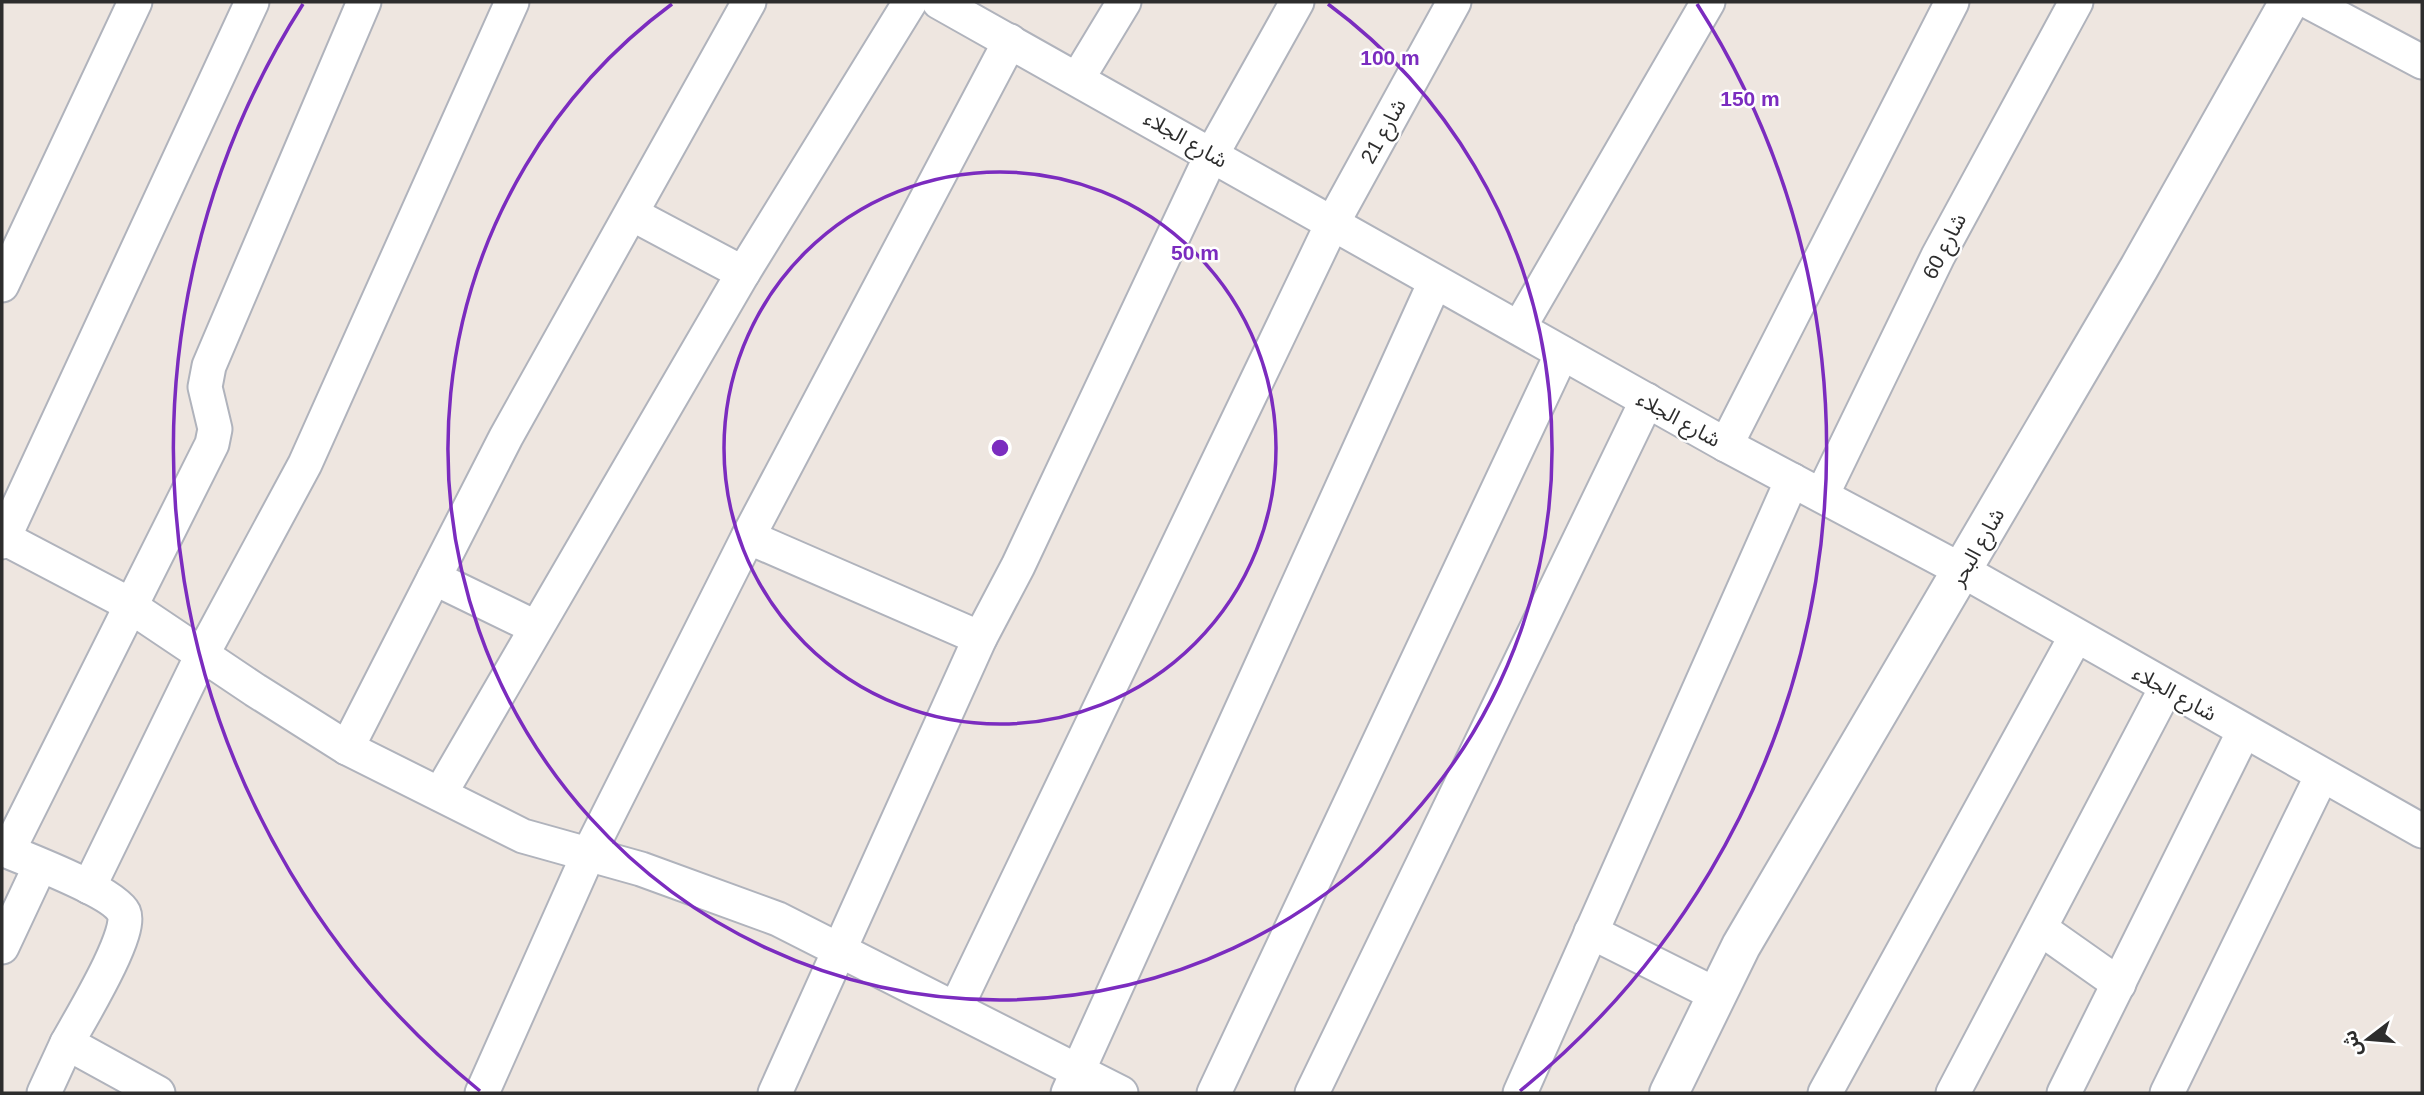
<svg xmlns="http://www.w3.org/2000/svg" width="2424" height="1095" font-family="Helvetica,'Noto Sans Arabic',sans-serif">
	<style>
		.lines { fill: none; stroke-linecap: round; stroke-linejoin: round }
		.street-casing { stroke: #b0b3bc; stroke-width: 37 }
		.secondary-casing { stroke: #b0b3bc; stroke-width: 42 }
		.street { stroke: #fff; stroke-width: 33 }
		.secondary { stroke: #fff; stroke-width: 38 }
		.ring { fill: none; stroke: #7b2cbf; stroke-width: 3.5 }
		.labels { text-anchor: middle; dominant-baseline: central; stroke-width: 5; stroke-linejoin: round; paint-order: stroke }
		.street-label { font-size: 21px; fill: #2d2d2d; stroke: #fff }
		.centre { fill: #7b2cbf; stroke: #fff; stroke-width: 3.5 }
		.ring-label { font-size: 21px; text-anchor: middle; font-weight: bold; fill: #7b2cbf; stroke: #fff; stroke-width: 5; stroke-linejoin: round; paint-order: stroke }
	</style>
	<rect width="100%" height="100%" fill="#eee6e0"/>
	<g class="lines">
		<defs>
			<g id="street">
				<path d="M939,2L1726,445L1963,571L2422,831"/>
				<path d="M2309,2L2422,62"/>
				<path d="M1078,78L1124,2"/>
				<path d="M632,214L743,273"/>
				<path d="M2,285L135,2"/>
				<path d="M1519,328L1708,2"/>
				<path d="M1726,445L1952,2"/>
				<path d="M1822,495L1938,256L2076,2"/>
				<path d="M2,537L118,598L255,690L347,748L523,836L641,869L778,919L1121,1093"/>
				<path d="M748,537L980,638"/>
				<path d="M2,542L252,2"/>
				<path d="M434,578L535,627"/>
				<path d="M347,748L506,437L749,2"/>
				<path d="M440,794L743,273L910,2"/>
				<path d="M2,849C26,859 114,892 124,913C133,933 79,1021 67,1043L158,1093"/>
				<path d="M8,851L212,444L215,429L205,387L209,366L364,2"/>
				<path d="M89,887L202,655L305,464L512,2"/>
				<path d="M2041,929L2119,984"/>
				<path d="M1591,932L1717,995"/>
				<path d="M2,947L40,866"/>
				<path d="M956,1008L1332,224L1454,2"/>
				<path d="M44,1093L67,1043"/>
				<path d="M482,1093L588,855L748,537L1010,41"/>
				<path d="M775,1093L980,638L1018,566L1212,154L1297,2"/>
				<path d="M1068,1093L1435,282"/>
				<path d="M1214,1093L1562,353"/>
				<path d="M1312,1093L1647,400"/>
				<path d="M1520,1093L1792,480"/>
				<path d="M1825,1093L2076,636"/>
				<path d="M1953,1093L2166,688"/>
				<path d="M2064,1093L2244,731"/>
				<path d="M2167,1093L2322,775"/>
			</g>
			<path id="secondary" d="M1669,1093L1741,946L2139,268L2289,2"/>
		</defs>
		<use href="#street" class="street-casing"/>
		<use href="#secondary" class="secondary-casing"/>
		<use href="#street" class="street"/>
		<use href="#secondary" class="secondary"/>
	</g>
	<g class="ring">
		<circle cx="1000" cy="448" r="276"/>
		<path d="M1328 4A552 552 0 1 1 672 4"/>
		<path d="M480 1091A827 827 0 0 1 303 4M1697 4A827 827 0 0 1 1520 1091"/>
	</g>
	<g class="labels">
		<g class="street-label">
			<text transform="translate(1383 131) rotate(-61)">شارع 21</text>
			<text transform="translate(1186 139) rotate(30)">شارع الجلاء</text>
			<text transform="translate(1944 246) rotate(-63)">شارع 60</text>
			<text transform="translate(1679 419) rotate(29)">شارع الجلاء</text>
			<text transform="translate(1977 547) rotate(-60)">شارع البحر</text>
			<text transform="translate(2175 693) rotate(29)">شارع الجلاء</text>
		</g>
	</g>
	<circle cx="1000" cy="448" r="10" class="centre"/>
	<g class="ring-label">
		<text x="1390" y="65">100 m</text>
		<text x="1750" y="106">150 m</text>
		<text x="1195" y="260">50 m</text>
	</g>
	<rect width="2424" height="1095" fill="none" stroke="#2d2d2d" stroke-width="7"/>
	<g transform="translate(2368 1039) rotate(254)" stroke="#ffffff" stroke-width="5" paint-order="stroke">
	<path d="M0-5L12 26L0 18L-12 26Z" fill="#2d2d2d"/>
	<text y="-10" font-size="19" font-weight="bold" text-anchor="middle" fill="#2d2d2d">ش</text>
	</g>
</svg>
